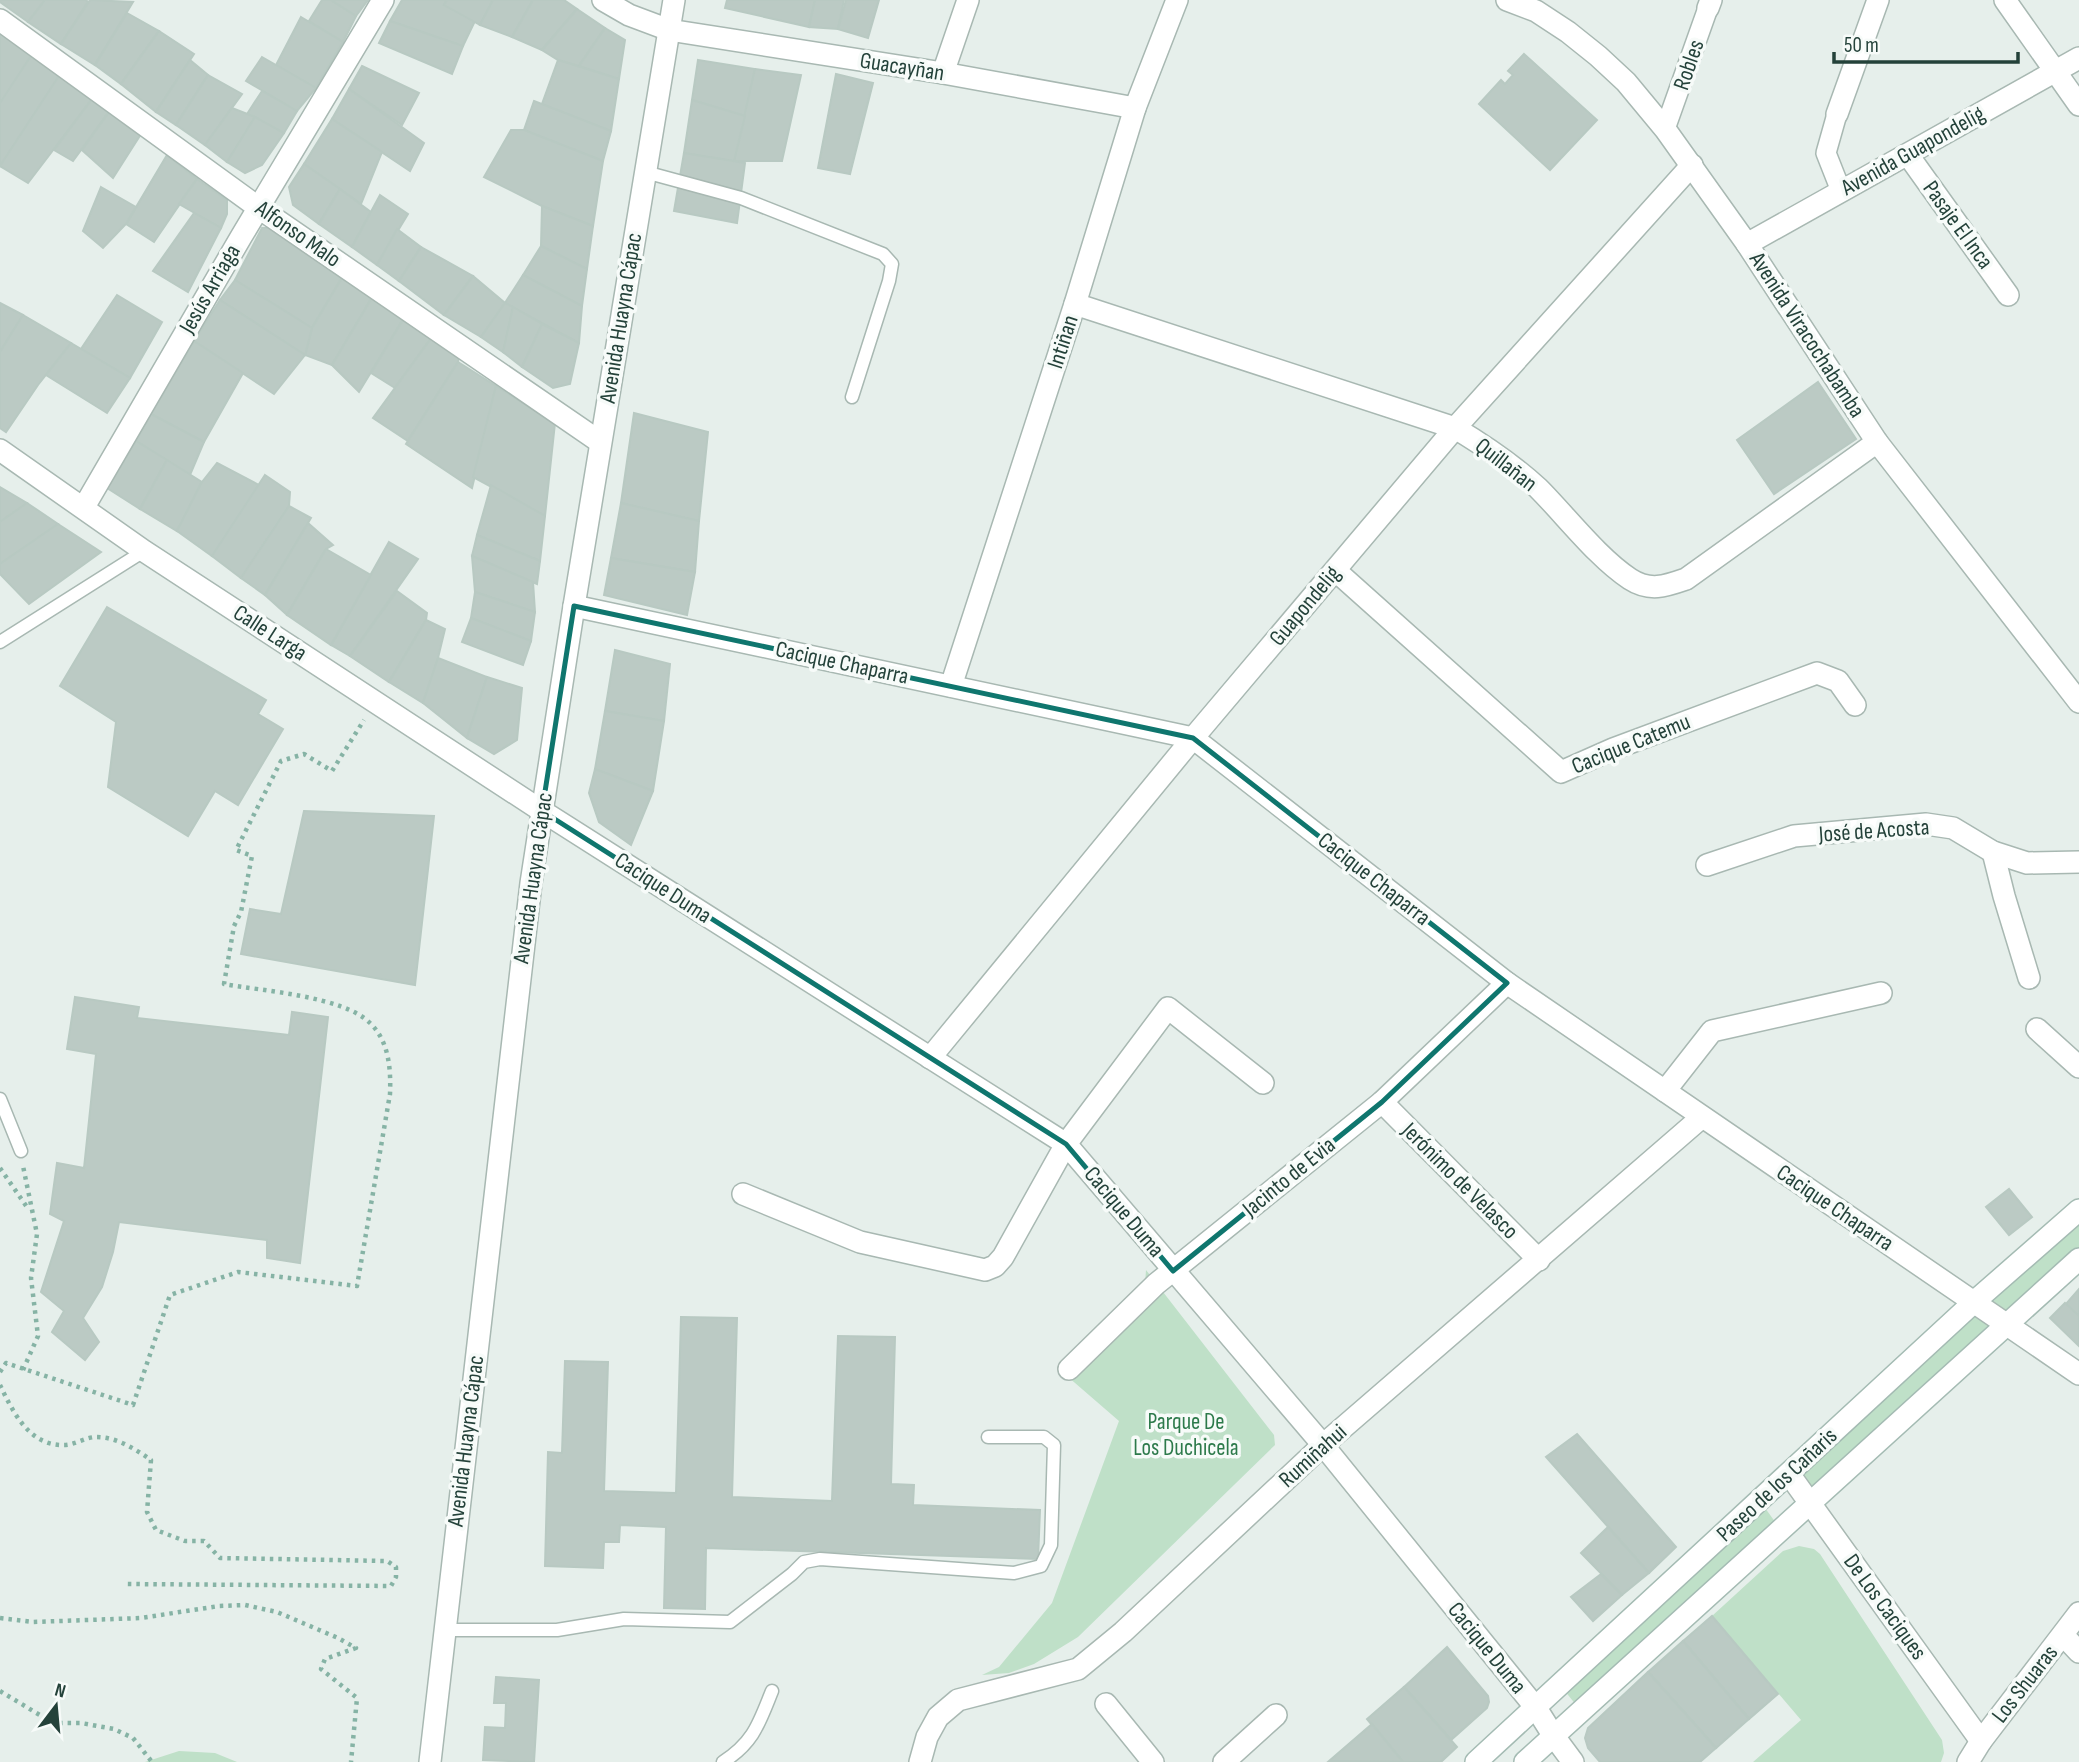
<svg xmlns="http://www.w3.org/2000/svg" width="2079" height="1762" font-family="'Sofia Sans Condensed',sans-serif">
	<style>
		.green { fill: #bfe0c8 }
		.building { fill: #bbcac4; stroke: #b8c9c2; stroke-width: 2 }
		.lines { fill: none; stroke-linecap: round; stroke-linejoin: round }
		.service-casing { stroke: #a8b8b2; stroke-width: 15 }
		.pedestrian-casing { stroke: #a8b8b2; stroke-width: 22 }
		.minor-casing { stroke: #a8b8b2; stroke-width: 24 }
		.tertiary-casing { stroke: #a8b8b2; stroke-width: 24 }
		.secondary-casing { stroke: #a4bbb3; stroke-width: 24 }
		.path { stroke: #86b3a5; stroke-width: 4.5; stroke-dasharray: 3.5 5; stroke-linecap: butt }
		.service { stroke: #fff; stroke-width: 12 }
		.pedestrian { stroke: #fff; stroke-width: 19 }
		.minor { stroke: #fff; stroke-width: 21 }
		.tertiary { stroke: #fff; stroke-width: 21 }
		.secondary { stroke: #fff; stroke-width: 21 }
		.marked { fill: none; stroke: #0f766e; stroke-width: 5; stroke-linejoin: round }
		.labels { text-anchor: middle; dominant-baseline: central; stroke-width: 7; stroke-linejoin: round; paint-order: stroke }
		.street-label { font-size: 23px; fill: #24423a; stroke: #f7fbf9 }
		.park-label { font-size: 23px; fill: #2d7a4b; stroke: #f7fbf9 }
	</style>
	<rect width="100%" height="100%" fill="#e6efeb"/>
	<g class="green">
		<path d="M2079,1213V1253L2005,1319L1979,1301Z"/>
		<path d="M1146,1270L1274,1435L1275,1445L1078,1637L1034,1664L1009,1673L982,1675L999,1667L1052,1603L1119,1421L1060,1370L1145,1284Z"/>
		<path d="M1974,1302L2006,1324L1811,1504L1789,1474Z"/>
		<path d="M1760,1501L1781,1530L1581,1711L1560,1685Z"/>
		<path d="M1799,1546L1814,1549L1820,1554L1942,1740L1944,1753L1941,1762H1753L1801,1720L1712,1616L1783,1551Z"/>
		<path d="M179,1751L215,1753L237,1762H145Z"/>
	</g>
	<g class="building">
		<path d="M0,0H45L28,22L0,2Z"/>
		<path d="M45,0H86L88,2L61,44L28,22Z"/>
		<path d="M90,0L133,2L95,65L61,44Z"/>
		<path d="M322,0H331L356,16L343,42L309,21Z"/>
		<path d="M331,0H368L356,16Z"/>
		<path d="M402,0H447L444,5L475,21L463,46L390,21Z"/>
		<path d="M447,0H493L480,25L444,5Z"/>
		<path d="M493,0H533L512,37L480,25Z"/>
		<path d="M533,0H564L577,9L542,50L512,37Z"/>
		<path d="M727,0H815L809,27L725,8Z"/>
		<path d="M815,0H844L838,29L809,27Z"/>
		<path d="M846,0H879L868,38L838,29Z"/>
		<path d="M577,9L605,28L579,66L558,60L542,50Z"/>
		<path d="M127,13L159,31L121,84L95,65Z"/>
		<path d="M301,17L343,42L316,88L276,65Z"/>
		<path d="M390,21L463,46L452,74L379,43Z"/>
		<path d="M605,28L625,40L619,79L579,66Z"/>
		<path d="M159,31L194,54L156,112L121,84Z"/>
		<path d="M0,32L31,56L1,102H0Z"/>
		<path d="M1524,54L1597,120L1550,170L1479,104L1501,80L1505,84L1513,75L1508,71Z"/>
		<path d="M31,56L59,76L0,166V103Z"/>
		<path d="M262,57L316,88L297,111L246,81Z"/>
		<path d="M190,60L208,75L176,125L156,112Z"/>
		<path d="M558,60L619,79L611,131L542,104Z"/>
		<path d="M698,60L755,69L745,116L692,100Z"/>
		<path d="M362,66L419,93L402,125L349,89Z"/>
		<path d="M755,69L801,75L782,161H734Z"/>
		<path d="M836,74L873,83L850,174L818,168Z"/>
		<path d="M208,75L242,94L205,145L176,125Z"/>
		<path d="M59,76L92,99L28,183L0,166Z"/>
		<path d="M349,89L424,143L410,171L332,119Z"/>
		<path d="M262,91L297,111L284,133L247,114Z"/>
		<path d="M92,99L109,112L73,161L54,150Z"/>
		<path d="M692,100L745,116L734,161L684,153Z"/>
		<path d="M534,101L611,131L603,161L524,130Z"/>
		<path d="M232,108L255,117L227,162L205,145Z"/>
		<path d="M109,112L141,134L113,178L82,150Z"/>
		<path d="M255,117L284,133L262,165L245,173L227,162Z"/>
		<path d="M332,119L382,152L361,204L304,164Z"/>
		<path d="M511,130H524L603,161L593,226L542,206L484,177Z"/>
		<path d="M684,153L745,163L737,223L674,211Z"/>
		<path d="M167,155L197,179L154,242L126,224Z"/>
		<path d="M304,164L340,189L319,224L293,205L289,187Z"/>
		<path d="M197,179L227,200V214L221,228L179,204Z"/>
		<path d="M101,187L136,207L126,224L103,248L83,231Z"/>
		<path d="M340,189L371,212L352,247L319,224Z"/>
		<path d="M380,195L408,214L377,265L352,247Z"/>
		<path d="M542,206L593,226L587,269L541,246Z"/>
		<path d="M194,213L221,228L188,292L153,271Z"/>
		<path d="M262,228H276L343,276L312,328L235,280Z"/>
		<path d="M397,229L421,247L399,281L377,265Z"/>
		<path d="M541,246L587,269L582,306L523,275Z"/>
		<path d="M421,247L473,276L444,315L399,281Z"/>
		<path d="M523,275L582,306L579,343L505,303Z"/>
		<path d="M343,276L373,296L332,365L305,355L312,328Z"/>
		<path d="M473,276L505,303L481,337L444,315Z"/>
		<path d="M235,280L312,328L305,355L220,300Z"/>
		<path d="M117,295L162,322L130,378L81,349Z"/>
		<path d="M373,296L404,318L359,392L332,365Z"/>
		<path d="M220,300L305,355L274,394L194,341Z"/>
		<path d="M0,303L23,315L0,352Z"/>
		<path d="M505,303L513,307L503,352L481,337Z"/>
		<path d="M513,307L542,324L522,367L503,352Z"/>
		<path d="M23,315L71,343L38,385L6,432L0,428V352Z"/>
		<path d="M404,318L432,337L395,388L371,373Z"/>
		<path d="M542,324L579,343L570,384L553,388L522,367Z"/>
		<path d="M432,337L459,355L458,362L408,441L373,418Z"/>
		<path d="M194,341L243,373L204,442L151,414Z"/>
		<path d="M71,343L130,378L107,413L46,375Z"/>
		<path d="M458,362L496,386L472,488L406,444Z"/>
		<path d="M1818,382L1856,439L1774,494L1737,440Z"/>
		<path d="M496,386L555,423L545,516L473,477Z"/>
		<path d="M634,413L708,432L699,521L621,503Z"/>
		<path d="M151,414L204,442L190,475L136,441Z"/>
		<path d="M136,441L167,460L140,509L107,488Z"/>
		<path d="M167,460L202,482L177,531L140,509Z"/>
		<path d="M217,463L259,485L212,556L177,531L202,482Z"/>
		<path d="M265,475L290,492L289,506L241,578L212,556Z"/>
		<path d="M491,485L545,516L540,561L477,535Z"/>
		<path d="M0,487L27,503L0,522Z"/>
		<path d="M27,503L58,524L0,564V522Z"/>
		<path d="M621,503L699,521L695,572L611,558Z"/>
		<path d="M289,506L311,518L265,595L241,578Z"/>
		<path d="M308,523L333,545L326,549L287,615L265,595Z"/>
		<path d="M58,524L101,552L29,604L0,574V564Z"/>
		<path d="M477,535L540,561L537,584L472,556Z"/>
		<path d="M389,542L418,559L350,656L331,645Z"/>
		<path d="M326,549L371,575L331,645L287,615Z"/>
		<path d="M472,556L533,582L535,612L475,592Z"/>
		<path d="M611,558L695,572L687,615L604,595Z"/>
		<path d="M397,591L427,613L426,620L389,682L350,656Z"/>
		<path d="M475,592L535,612L531,641L471,618Z"/>
		<path d="M107,607L266,700L258,714L283,729L238,805L215,791L188,836L108,787L116,722L60,686Z"/>
		<path d="M471,618L531,641L523,665L462,642Z"/>
		<path d="M426,620L445,629L438,658L423,703L389,682Z"/>
		<path d="M615,650L670,664L664,721L605,711Z"/>
		<path d="M438,658L487,677L467,738L423,703Z"/>
		<path d="M487,677L522,688L517,740L494,754L467,738Z"/>
		<path d="M605,711L664,721L653,791L595,769Z"/>
		<path d="M595,769L653,791L631,845L599,822L589,793Z"/>
		<path d="M304,811L434,816L415,985L241,954L250,909L281,914Z"/>
		<path d="M75,997L139,1007L137,1018L289,1035L292,1012L328,1017L300,1263L267,1258V1240L119,1222L113,1252L102,1287L83,1318L99,1342L85,1360L52,1332L64,1311L41,1292L64,1221L50,1214L57,1163L84,1168L96,1054L67,1049Z"/>
		<path d="M2009,1189L2032,1217L2009,1235L1986,1207Z"/>
		<path d="M2079,1289V1316L2066,1304Z"/>
		<path d="M2065,1303L2079,1316V1346L2050,1318Z"/>
		<path d="M681,1317L737,1318L732,1497L832,1501L838,1336L895,1337L891,1484L914,1485L913,1505L1040,1510L1038,1559L706,1548L705,1609L664,1608L666,1527L620,1525L619,1542H604L603,1568L545,1566L548,1452L562,1453L565,1361L608,1362L604,1491L676,1493Z"/>
		<path d="M1577,1434L1676,1547L1649,1573L1546,1457Z"/>
		<path d="M1608,1527L1649,1573L1622,1595L1581,1553Z"/>
		<path d="M1601,1574L1622,1595L1593,1621L1571,1597Z"/>
		<path d="M1712,1616L1778,1694L1749,1719L1683,1641Z"/>
		<path d="M1683,1641L1749,1719L1716,1748L1648,1672Z"/>
		<path d="M1447,1647L1488,1696L1489,1702L1487,1708L1451,1740L1404,1687Z"/>
		<path d="M1648,1672L1716,1748L1700,1762H1600L1588,1748L1585,1738L1588,1728Z"/>
		<path d="M496,1677L539,1680L534,1762L483,1760L485,1727L505,1728L506,1703H494Z"/>
		<path d="M1404,1687L1457,1747L1441,1762H1403L1367,1719Z"/>
		<path d="M1372,1724L1403,1762L1329,1761Z"/>
	</g>
	<g class="lines">
		<defs>
			<g id="service">
				<path d="M645,172L741,198L883,254L892,264L889,281L852,397"/>
				<path d="M0,642L144,551"/>
				<path d="M0,1099L21,1151"/>
				<path d="M445,1630H557L624,1619L730,1622L792,1574L804,1562L820,1559L1014,1573L1041,1566L1051,1545L1054,1445L1044,1437H988"/>
				<path d="M723,1762C754,1742 759,1723 772,1691"/>
			</g>
			<g id="pedestrian">
				<path d="M1837,114L1826,153L1841,191"/>
				<path d="M1665,129L1708,8"/>
			</g>
			<g id="minor">
				<path d="M603,0L629,15L669,30L943,73L1135,108"/>
				<path d="M2005,0L2079,105"/>
				<path d="M1708,8L1711,0"/>
				<path d="M0,20L259,208L600,442"/>
				<path d="M943,73L968,0"/>
				<path d="M1837,114L1878,0"/>
				<path d="M1908,155L2008,295"/>
				<path d="M1075,304L1455,428C1485,446 1513,465 1538,488C1566,516 1598,558 1630,579C1650,592 1666,586 1686,579L1877,442"/>
				<path d="M84,507L241,237L383,0"/>
				<path d="M1336,571L1561,772L1613,749L1817,673L1838,681L1855,705"/>
				<path d="M574,606L1193,738L1507,983L2079,1374"/>
				<path d="M951,686L1075,304L1135,108L1177,0"/>
				<path d="M1993,852L2004,896L2029,978"/>
				<path d="M1707,865L1794,836L1926,824L1953,828L1993,852L2027,863L2079,862"/>
				<path d="M2037,1029L2079,1067"/>
				<path d="M1665,1091L1712,1031L1881,993"/>
				<path d="M1382,1102L1539,1260"/>
				<path d="M743,1194L860,1242L985,1270L995,1266L1003,1257L1066,1144L1168,1008L1263,1083"/>
				<path d="M1069,1369L1156,1284L1382,1102L1507,983"/>
				<path d="M1789,1474L1981,1741"/>
				<path d="M2063,1635L2079,1652"/>
				<path d="M1106,1704L1153,1762"/>
				<path d="M1553,1735L1573,1762"/>
				<path d="M920,1762L927,1737L938,1717L958,1700L1078,1669L1123,1632L1323,1445L1702,1117"/>
				<path d="M1224,1762L1276,1715"/>
				<path d="M1968,1762L1981,1741L2079,1613"/>
			</g>
			<g id="tertiary">
				<path d="M1507,0L1536,11L1568,32L1598,56L1626,82L1665,129L1747,244L1877,442L2079,702"/>
				<path d="M1747,244L2079,58"/>
				<path d="M0,450L144,551L542,811L1066,1144L1323,1445L1536,1708L1553,1735"/>
				<path d="M930,1058L1193,738L1455,428L1692,165"/>
				<path d="M430,1762L531,883L574,606L674,0"/>
			</g>
			<g id="secondary">
				<path d="M1476,1762L1974,1302L2079,1210"/>
				<path d="M1525,1762L2079,1259"/>
			</g>
		</defs>
		<use href="#service" class="service-casing"/>
		<use href="#pedestrian" class="pedestrian-casing"/>
		<use href="#minor" class="minor-casing"/>
		<use href="#tertiary" class="tertiary-casing"/>
		<use href="#secondary" class="secondary-casing"/>
		<g class="path">
			<path d="M0,1168L29,1210"/>
			<path d="M23,1370L38,1336L31,1278L37,1234L23,1166"/>
			<path d="M0,1372L6,1363L133,1405L170,1295L238,1272L357,1286L390,1094C391,1069 389,1041 370,1023C343,996 262,991 224,984L234,926L241,912L252,856L236,850L281,761L304,754L332,771L364,720"/>
			<path d="M0,1385C13,1412 29,1446 64,1445C75,1445 86,1437 96,1437C117,1437 135,1449 151,1460L147,1512L156,1530L185,1541H204L220,1558L387,1561L396,1567V1577L391,1586L127,1584"/>
			<path d="M0,1618L33,1622L141,1618L219,1606L245,1605L277,1612L338,1638L356,1648L325,1659L321,1669L357,1698L351,1762"/>
			<path d="M0,1691L53,1723H81L114,1729L133,1738L152,1762"/>
		</g>
		<use href="#service" class="service"/>
		<use href="#pedestrian" class="pedestrian"/>
		<use href="#minor" class="minor"/>
		<use href="#tertiary" class="tertiary"/>
		<use href="#secondary" class="secondary"/>
	</g>
	<path class="marked" d="M574,606L1193,738L1507,983L1382,1102L1173,1271L1066,1144L542,811Z"/>
	<g class="labels">
		<g class="street-label">
			<text transform="translate(1689 65) rotate(-71)">Robles</text>
			<text transform="translate(902 67) rotate(9)">Guacayñan</text>
			<text transform="translate(1913 151) rotate(-29)">Avenida Guapondelig</text>
			<text transform="translate(1958 225) rotate(54)">Pasaje El Inca</text>
			<text transform="translate(298 234) rotate(35)">Alfonso Malo</text>
			<text transform="translate(210 289) rotate(-60)">Jesús Arriaga</text>
			<text transform="translate(621 318) rotate(-81)">Avenida Huayna Cápac</text>
			<text transform="translate(1807 335) rotate(57)">Avenida Viracochabamba</text>
			<text transform="translate(1063 342) rotate(-72)">Intiñan</text>
			<text transform="translate(1506 465) rotate(38)">Quillañan</text>
			<text transform="translate(1305 606) rotate(-50)">Guapondelig</text>
			<text transform="translate(270 633) rotate(33)">Calle Larga</text>
			<text transform="translate(842 663) rotate(12)">Cacique Chaparra</text>
			<text transform="translate(1631 744) rotate(-22)">Cacique Catemu</text>
			<text transform="translate(1874 831) rotate(-4)">José de Acosta</text>
			<text transform="translate(533 878) rotate(-82)">Avenida Huayna Cápac</text>
			<text transform="translate(1374 879) rotate(38)">Cacique Chaparra</text>
			<text transform="translate(663 888) rotate(33)">Cacique Duma</text>
			<text transform="translate(1289 1177) rotate(-39)">Jacinto de Evia</text>
			<text transform="translate(1460 1181) rotate(45)">Jerónimo de Velasco</text>
			<text transform="translate(1835 1208) rotate(34)">Cacique Chaparra</text>
			<text transform="translate(1124 1212) rotate(50)">Cacique Duma</text>
			<text transform="translate(466 1441) rotate(-83)">Avenida Huayna Cápac</text>
			<text transform="translate(1313 1456) rotate(-42)">Rumiñahui</text>
			<text transform="translate(1777 1485) rotate(-43)">Paseo de los Cañaris</text>
			<text transform="translate(1885 1607) rotate(54)">De Los Caciques</text>
			<text transform="translate(1487 1648) rotate(51)">Cacique Duma</text>
			<text transform="translate(2025 1684) rotate(-52)">Los Shuaras</text>
		</g>
		<g class="park-label">
			<text x="1186" y="1422">Parque De<tspan x="1186" dy="26">Los Duchicela</tspan></text>
		</g>
	</g>
	<g transform="translate(56 1706) rotate(16)" stroke="#f7fbf9" stroke-width="5" paint-order="stroke">
	<path d="M0-5L12 26L0 18L-12 26Z" fill="#24423a"/>
	<text y="-10" font-size="19" font-weight="bold" text-anchor="middle" fill="#24423a">N</text>
	</g>
	<path d="M1834 52v10h184v-10" fill="none" stroke="#24423a" stroke-width="3.5"/>
	<text x="1844" y="52" font-size="21" fill="#24423a" stroke="#f7fbf9" stroke-width="5" paint-order="stroke">50 m</text>
</svg>
